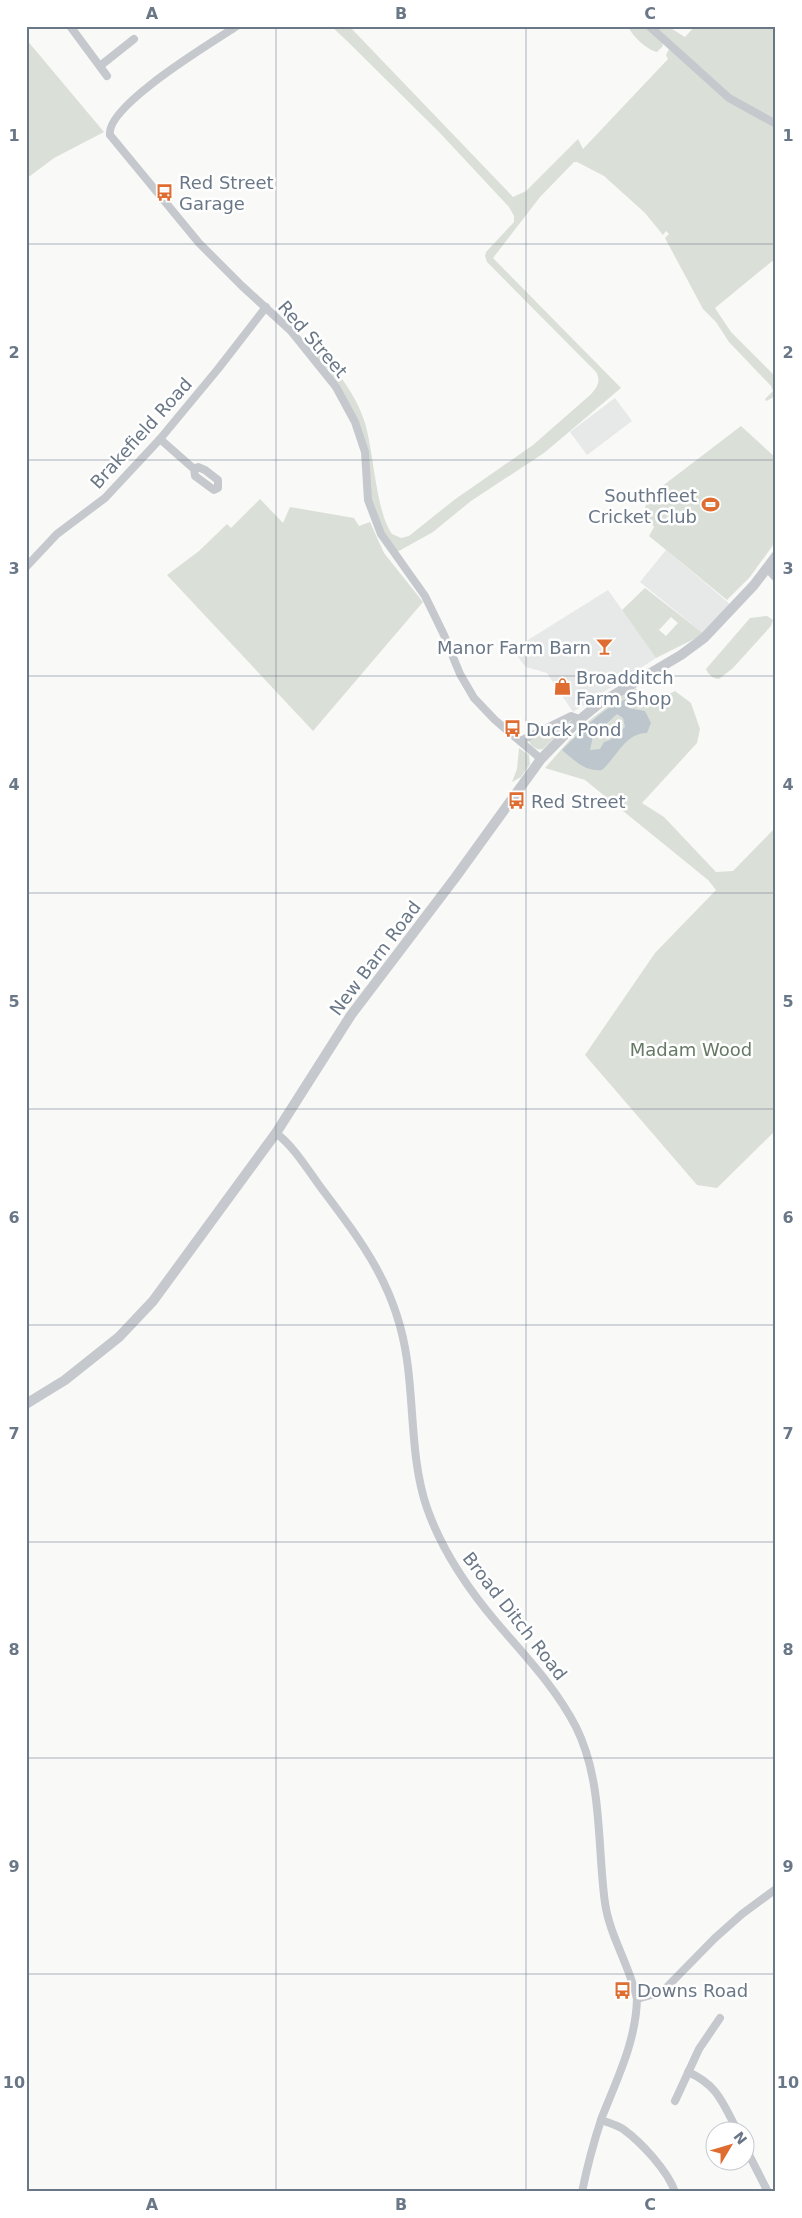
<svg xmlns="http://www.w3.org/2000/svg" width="802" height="2218" font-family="'DejaVu Sans',sans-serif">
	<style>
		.built { fill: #e7e8e8 }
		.green { fill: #dae0d8; fill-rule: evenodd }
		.water { fill: #bdc6cc; fill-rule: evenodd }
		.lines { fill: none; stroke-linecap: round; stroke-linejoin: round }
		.minor { stroke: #c5c8cc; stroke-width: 8 }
		.tertiary { stroke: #c5c8cc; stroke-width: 10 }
		.grid { fill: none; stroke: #697787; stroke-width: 1; stroke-opacity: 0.55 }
		.labels { text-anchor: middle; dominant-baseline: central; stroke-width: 5; stroke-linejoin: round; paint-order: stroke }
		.poi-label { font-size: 18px; fill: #697787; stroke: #fff; text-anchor: start }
		.street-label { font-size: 18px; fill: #697787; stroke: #fff }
		.park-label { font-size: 18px; fill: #667964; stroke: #fff }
		.neatline { fill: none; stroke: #697787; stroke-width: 2 }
		.grid-label { font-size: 16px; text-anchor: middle; font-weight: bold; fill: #697787 }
	</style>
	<rect width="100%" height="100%" fill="#f9f9f7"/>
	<g class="built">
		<path d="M615,398L632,421L587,455L570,432Z"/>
		<path d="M666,550L730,604L704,634L640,582Z"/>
		<path d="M608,590L656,658L573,712L547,673L526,667L512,650Z"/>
	</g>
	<g class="green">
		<path d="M331,26L350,27L513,197L526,191L578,139L583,149L668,59L666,55L669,49L730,101L776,126V258L715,308L731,332L776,377V396L766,401L765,399L773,391L771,386L729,342L716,322L703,309L665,238L669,234L666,231L663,235L645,213L604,176L577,162H574L540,197L493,258L621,388L544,453L471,501L433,532L397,552C364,516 373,481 362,437C353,403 334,378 312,352L318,349C337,371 356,394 365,423C374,453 376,512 392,534L401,538L409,536L454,500L533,445L589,396C596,389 602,382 596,372L487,262L485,256L486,252L514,222V216L509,207L439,132L346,40Z"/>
		<path d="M628,26H646L662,42L663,46L657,52C647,50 632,36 628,26Z"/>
		<path d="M650,26H667L685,37L695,26H776V121L736,101Z"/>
		<path d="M26,39L104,132L54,158L26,179Z"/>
		<path d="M741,426L776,458V541L750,577L727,600L649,536L654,527L644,512L648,497Z"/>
		<path d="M260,499L283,523L290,507L354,518L359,526L370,522L384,553L423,602L313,731L167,575L199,551L227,524L231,528Z"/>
		<path d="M645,588L704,634L656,658L622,610ZM671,617L678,623L666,636L659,630Z"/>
		<path d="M767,616L773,620L771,626L733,668L719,679C713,679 708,674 706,669L750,618Z"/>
		<path d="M633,687L657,700L675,691L691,703L700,729L697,743L642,803L664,817L716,872L733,871L776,827V1130L717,1188L697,1185L585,1055L655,953L716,890L708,880L585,780L545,768L582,726Z"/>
		<path d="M571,719V721L543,749C537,751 531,746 528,740Z"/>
		<path d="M519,748L529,755L530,764L521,777L512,782L517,769Z"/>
	</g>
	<path class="water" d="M634,697L635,701L628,708L645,711L651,723L647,733C625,733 617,757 602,770C585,772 574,760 562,750C582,731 605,703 634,697ZM617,714L623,718L625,727L610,740L604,742L600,749L590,750L593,736Z"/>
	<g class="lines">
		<g class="minor">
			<path d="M70,26L107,76"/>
			<path d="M237,26C213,42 105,106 110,135L199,243L242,286L291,331L336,387L355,422L365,452L368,500L381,534L425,596L444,635L460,674L474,698L495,720L541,759"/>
			<path d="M649,26L729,98L776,124"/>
			<path d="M100,66L134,39"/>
			<path d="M160,439L194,469L195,476L214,490L218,488V480L205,470L198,467L194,469"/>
			<path d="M26,567L57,534L105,498L160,439L218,369L266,307"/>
			<path d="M767,568L776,578"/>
			<path d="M520,741L571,716L579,719"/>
			<path d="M276,1133C294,1147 306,1167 319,1185C362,1242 397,1287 407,1360C414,1408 411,1462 427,1508C442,1551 468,1589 497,1623C526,1657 556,1688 576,1727C603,1781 597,1845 605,1903C610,1937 630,1966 637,1999"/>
			<path d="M688,2072C718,2085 723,2104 737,2130"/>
			<path d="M675,2101L699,2049L720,2018"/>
			<path d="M601,2120C609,2123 617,2125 623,2129C641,2142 668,2171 675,2192"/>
			<path d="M744,2145L768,2192"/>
			<path d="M582,2192C587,2167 594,2141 602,2117C617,2079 636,2041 637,1999L662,1992L715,1938L742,1914L776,1889"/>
		</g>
		<path class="tertiary" d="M26,1404L65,1380L119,1337L153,1301L276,1133L351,1015L455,878L541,759L578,721L600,703L681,655L704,638L754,585L776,556"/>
	</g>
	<path class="grid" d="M276,26V2192M526,26V2192M26,244H776M26,460H776M26,676H776M26,893H776M26,1109H776M26,1325H776M26,1542H776M26,1758H776M26,1974H776"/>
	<defs>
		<symbol id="bus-bare" viewBox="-9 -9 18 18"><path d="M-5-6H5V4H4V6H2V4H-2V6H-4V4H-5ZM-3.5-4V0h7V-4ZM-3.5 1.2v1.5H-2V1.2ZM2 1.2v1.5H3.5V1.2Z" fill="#df6c31" stroke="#fff" stroke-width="2.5" paint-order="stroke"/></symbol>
		<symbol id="stadium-bare" viewBox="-9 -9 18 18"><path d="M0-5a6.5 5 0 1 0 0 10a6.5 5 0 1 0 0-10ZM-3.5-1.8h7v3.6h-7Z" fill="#df6c31" stroke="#fff" stroke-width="2.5" paint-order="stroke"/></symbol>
		<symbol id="bar-bare" viewBox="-9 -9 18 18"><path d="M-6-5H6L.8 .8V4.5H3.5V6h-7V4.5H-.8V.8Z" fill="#df6c31" stroke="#fff" stroke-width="2.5" paint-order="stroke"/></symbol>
		<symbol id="shop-bare" viewBox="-9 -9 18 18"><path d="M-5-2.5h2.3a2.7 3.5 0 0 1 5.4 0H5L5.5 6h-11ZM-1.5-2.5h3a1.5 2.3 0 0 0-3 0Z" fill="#df6c31" stroke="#fff" stroke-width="2.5" paint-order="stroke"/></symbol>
	</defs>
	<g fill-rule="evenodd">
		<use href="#bus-bare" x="152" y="180" width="25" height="25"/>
		<use href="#stadium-bare" x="698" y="492" width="25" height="25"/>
		<use href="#bar-bare" x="592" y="634" width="25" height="25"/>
		<use href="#shop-bare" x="550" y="674" width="25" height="25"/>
		<use href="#bus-bare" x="500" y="716" width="25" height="25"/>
		<use href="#bus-bare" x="504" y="788" width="25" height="25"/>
		<use href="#bus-bare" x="610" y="1978" width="25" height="25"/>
	</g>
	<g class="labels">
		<g class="poi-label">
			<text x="179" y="182">Red Street<tspan x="179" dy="21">Garage</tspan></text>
			<text x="697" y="495" text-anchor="end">Southfleet<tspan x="697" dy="21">Cricket Club</tspan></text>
			<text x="591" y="647" text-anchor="end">Manor Farm Barn</text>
			<text x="576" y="677">Broadditch<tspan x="576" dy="21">Farm Shop</tspan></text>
			<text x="526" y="729">Duck Pond</text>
			<text x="531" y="801">Red Street</text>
			<text x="637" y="1990">Downs Road</text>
		</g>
		<g class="street-label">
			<text transform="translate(313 339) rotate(49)">Red Street</text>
			<text transform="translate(141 433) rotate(-48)">Brakefield Road</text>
			<text transform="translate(375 958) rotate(-53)">New Barn Road</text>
			<text transform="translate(515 1616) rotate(52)">Broad Ditch Road</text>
		</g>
		<g class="park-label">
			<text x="691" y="1049">Madam Wood</text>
		</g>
	</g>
	<rect width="802" height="2218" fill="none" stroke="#ffffff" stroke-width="55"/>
	<g transform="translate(730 2146) rotate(52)"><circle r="24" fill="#ffffff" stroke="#c3c9cf"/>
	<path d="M0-4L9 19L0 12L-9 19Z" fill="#df6c31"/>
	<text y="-8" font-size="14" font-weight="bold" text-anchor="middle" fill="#697787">N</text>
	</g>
	<rect x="28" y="28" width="746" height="2162" class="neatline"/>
	<g class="grid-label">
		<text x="152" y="19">A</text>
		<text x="401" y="19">B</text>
		<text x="650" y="19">C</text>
		<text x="14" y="141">1</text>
		<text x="788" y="141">1</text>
		<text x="14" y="358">2</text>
		<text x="788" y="358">2</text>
		<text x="14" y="574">3</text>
		<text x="788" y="574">3</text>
		<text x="14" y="790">4</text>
		<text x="788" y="790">4</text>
		<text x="14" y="1007">5</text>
		<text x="788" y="1007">5</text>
		<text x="14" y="1223">6</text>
		<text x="788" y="1223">6</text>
		<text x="14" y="1439">7</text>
		<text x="788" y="1439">7</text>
		<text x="14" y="1655">8</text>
		<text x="788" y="1655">8</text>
		<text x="14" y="1872">9</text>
		<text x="788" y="1872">9</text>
		<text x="14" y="2088">10</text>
		<text x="788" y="2088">10</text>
		<text x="152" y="2210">A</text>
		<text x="401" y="2210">B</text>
		<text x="650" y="2210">C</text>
	</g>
</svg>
